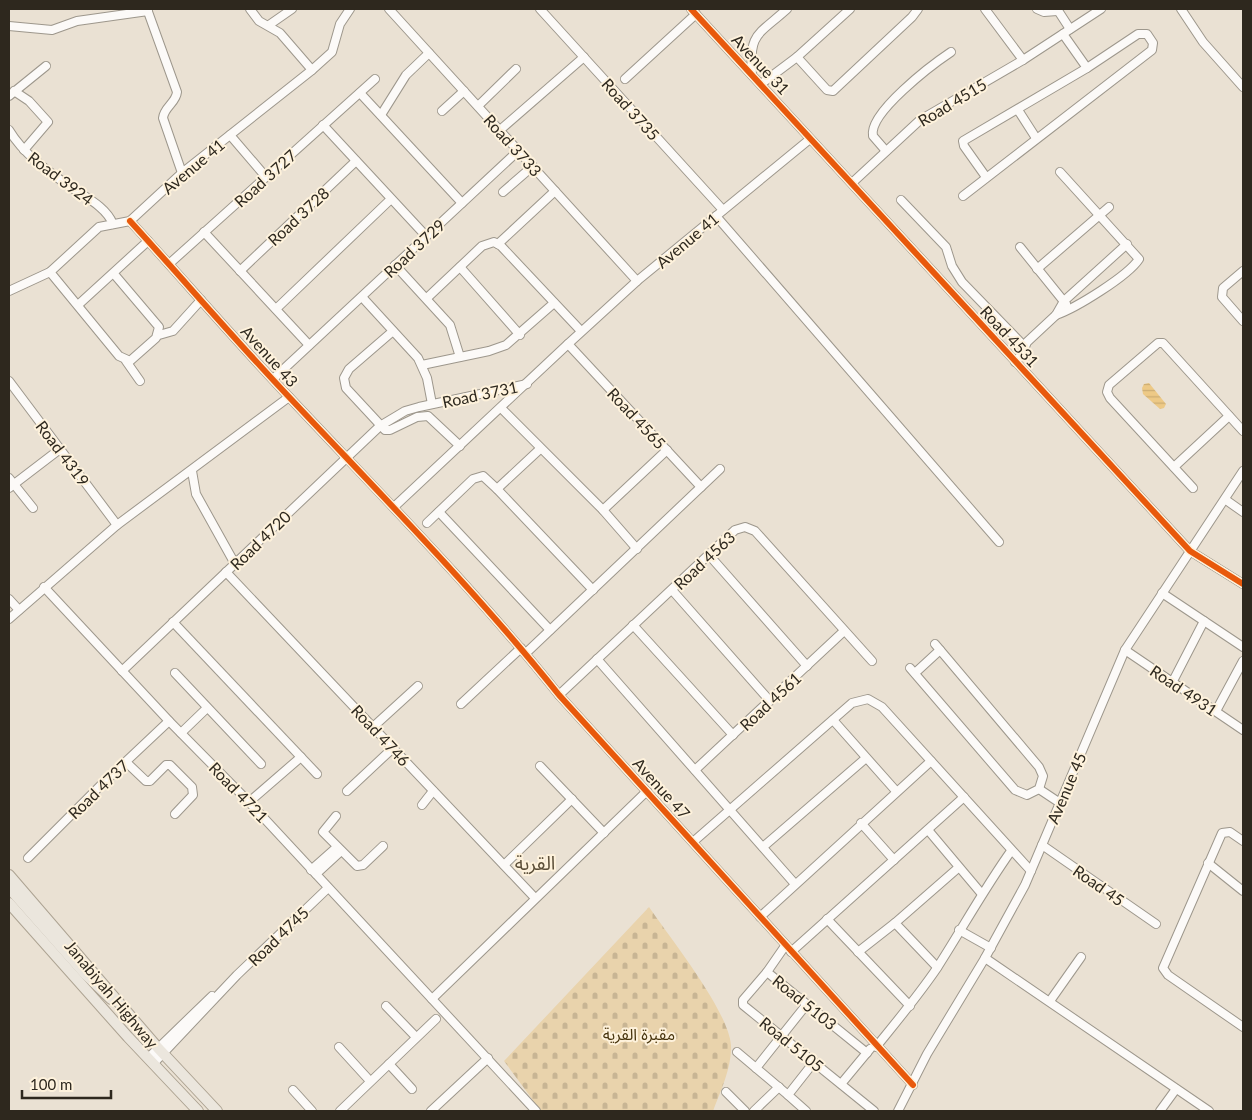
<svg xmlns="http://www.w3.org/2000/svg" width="1252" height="1120" font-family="Lato,'Noto Sans Arabic',sans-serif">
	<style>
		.cemetery { fill: url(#cemetery-stones) }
		.water { fill: url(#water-rules) }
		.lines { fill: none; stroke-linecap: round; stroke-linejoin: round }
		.minor-casing { stroke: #9d978c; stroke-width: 10 }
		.major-casing { stroke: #ada392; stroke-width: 12 }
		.minor { stroke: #fcfaf8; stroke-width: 8 }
		.major { stroke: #ebe6dd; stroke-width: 10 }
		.cycleway-casing { stroke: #fef2dc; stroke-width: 9 }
		.cycleway { stroke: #e8590c; stroke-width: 6 }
		.labels { text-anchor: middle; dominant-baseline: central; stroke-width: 4; stroke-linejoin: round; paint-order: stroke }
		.street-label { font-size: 16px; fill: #2e281e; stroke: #fef2dc }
		.park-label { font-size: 16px; fill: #48350e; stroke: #fef2dc }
		.quarter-label { font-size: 19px; fill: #5c4f39; stroke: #fef2dc }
	</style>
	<defs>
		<pattern id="cemetery-stones" width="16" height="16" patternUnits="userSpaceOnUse" patternTransform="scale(1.25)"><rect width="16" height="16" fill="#e9d3ac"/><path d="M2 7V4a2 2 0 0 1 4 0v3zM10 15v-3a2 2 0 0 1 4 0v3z" fill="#c8b594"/></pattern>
		<pattern id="water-rules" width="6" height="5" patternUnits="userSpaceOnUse" patternTransform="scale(1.25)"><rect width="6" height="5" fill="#edc986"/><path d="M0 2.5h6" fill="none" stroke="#ccad73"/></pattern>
	</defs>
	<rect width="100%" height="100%" fill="#eae1d3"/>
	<path class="cemetery" d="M649,907C670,938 728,1010 731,1045C732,1067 721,1090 713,1111H541L504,1061Z"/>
	<path class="water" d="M1149,383L1166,404L1164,408L1160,409L1143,394L1142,388L1144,384Z"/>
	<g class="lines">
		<defs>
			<g id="minor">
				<path d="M147,9L177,92C176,103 164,107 163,118L182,173"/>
				<path d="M250,9L259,21L280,33L312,70"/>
				<path d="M389,9L637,281"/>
				<path d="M540,9L723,210"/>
				<path d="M691,9L1190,551L1243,584"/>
				<path d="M985,9L1023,60"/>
				<path d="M1037,9L1044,12L1057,11"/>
				<path d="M1057,9L1070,29"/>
				<path d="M1181,9L1203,42L1243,87"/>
				<path d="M269,25L292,9"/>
				<path d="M9,26L52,30L77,21L148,11"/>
				<path d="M1063,34L1087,68"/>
				<path d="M797,57L827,90L833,91L912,17L918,9"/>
				<path d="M752,75C749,33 757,36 787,9"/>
				<path d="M625,79L696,14"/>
				<path d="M761,84L797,57L850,9"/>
				<path d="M14,91L29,101L48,122L24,150"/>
				<path d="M360,93L462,203"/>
				<path d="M9,96L46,66"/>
				<path d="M478,106L516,69"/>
				<path d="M1018,110L1036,138"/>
				<path d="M442,111L464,91"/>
				<path d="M381,115L406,75L429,53"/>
				<path d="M323,125L426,236"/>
				<path d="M9,130C24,155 49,172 72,188C87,198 106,207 113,224"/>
				<path d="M500,130L584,57"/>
				<path d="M230,135L266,177"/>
				<path d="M886,151L873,136C868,113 933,64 951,52"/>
				<path d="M852,183L920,120L1023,60L1101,9"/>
				<path d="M503,192L533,166"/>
				<path d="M963,196L1152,50L1153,43L1147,34H1138L1087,68L963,141L964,146L986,177"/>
				<path d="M901,200L946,247L952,266L962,282L1024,346"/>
				<path d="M716,216L999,542"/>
				<path d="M130,221C183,279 235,340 290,398C381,495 476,591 559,695L913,1085"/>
				<path d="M204,232L309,345"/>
				<path d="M498,244L555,191"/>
				<path d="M1020,247L1066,304"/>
				<path d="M169,264L375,79"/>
				<path d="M395,265L450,325L460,357"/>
				<path d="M460,267L520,335"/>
				<path d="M1037,269L1109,207"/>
				<path d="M240,271L356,161"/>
				<path d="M1243,271L1223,288L1222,297L1243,321"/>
				<path d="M50,272L119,356L130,361L156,338L159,327L114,274"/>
				<path d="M9,291L50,272L99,227L130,221L182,173L312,70L332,52L340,24L350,9"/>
				<path d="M362,297L418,358L427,378L432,404"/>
				<path d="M427,298L482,246L494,242L501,246L581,331"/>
				<path d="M78,305L148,241"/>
				<path d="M276,309L391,199"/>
				<path d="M1056,315C1076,308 1128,276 1139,259L1060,172"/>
				<path d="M393,331L349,369L344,378L346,388L385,430H390L417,417L428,416L460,446"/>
				<path d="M159,335L173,331L201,300"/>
				<path d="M126,361L140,381"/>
				<path d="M1015,362L1022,354L1027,342L1056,315L1064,301L1127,244"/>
				<path d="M422,365L489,351L506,345L554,303"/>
				<path d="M273,379L518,151"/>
				<path d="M9,381L117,525"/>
				<path d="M501,408L603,510L637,549"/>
				<path d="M1174,467L1229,416"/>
				<path d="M192,471L196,494L235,564"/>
				<path d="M9,478L33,508"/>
				<path d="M701,487L568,344L637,281L810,139"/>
				<path d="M9,488L60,449"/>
				<path d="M1193,488L1110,398L1107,392L1109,385L1158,343H1163L1243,431"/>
				<path d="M497,489L593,590"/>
				<path d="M1226,500L1243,512"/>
				<path d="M394,507L568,344"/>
				<path d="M603,510L667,450"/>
				<path d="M439,512L550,630"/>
				<path d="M427,523L473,479L483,476L497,489L540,449"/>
				<path d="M709,555L807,666"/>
				<path d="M226,572L535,898"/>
				<path d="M44,587L169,721L249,802L536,1111"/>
				<path d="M672,590L770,701"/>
				<path d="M1162,593L1243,647"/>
				<path d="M9,599L19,610"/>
				<path d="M9,619L117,525L289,397"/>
				<path d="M173,622L317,774"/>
				<path d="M633,625L733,735"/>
				<path d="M1125,650L1243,730"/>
				<path d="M526,653L720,469"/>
				<path d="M597,659L795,884"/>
				<path d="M910,668L1015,790L1027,795L1039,789L1043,776L1039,767L935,644"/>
				<path d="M122,671L380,426L405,411L419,407L527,384"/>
				<path d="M175,673L261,764"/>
				<path d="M915,673L940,650"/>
				<path d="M1173,681L1204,621"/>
				<path d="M559,695L735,530L745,527L755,531L872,661"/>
				<path d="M461,704L521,648"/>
				<path d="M1216,711L1243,661"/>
				<path d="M833,720L896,791"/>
				<path d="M373,727L418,686"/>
				<path d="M181,733L207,708"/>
				<path d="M126,762L146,781H150L166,765H170L192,787L193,795L175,814"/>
				<path d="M540,766L604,833"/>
				<path d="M695,770L844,631"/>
				<path d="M1039,789L1060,803"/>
				<path d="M347,791L393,748"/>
				<path d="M249,802L301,757"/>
				<path d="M422,805L433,791"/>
				<path d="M336,816L323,832L357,866L363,865L383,846"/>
				<path d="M861,823L894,860"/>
				<path d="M928,830L981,893"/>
				<path d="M1243,841L1230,832L1222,833L1163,968L1168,975L1243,1027"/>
				<path d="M693,842L852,703L868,699L882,707L1031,871"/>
				<path d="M1042,845L1156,924"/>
				<path d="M763,847L866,758"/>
				<path d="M28,858L101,785L169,721"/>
				<path d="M1208,863L1243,891"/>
				<path d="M504,865L572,799"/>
				<path d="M311,870L337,847"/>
				<path d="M316,874L341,851"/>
				<path d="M760,917L931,761"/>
				<path d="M827,919L910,1006"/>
				<path d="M959,930L991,948"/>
				<path d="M785,946L767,972L867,1053"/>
				<path d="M791,952L964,797"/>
				<path d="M858,952L895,923"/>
				<path d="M985,958L1209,1111"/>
				<path d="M937,967L895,923L958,868"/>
				<path d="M767,972L743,1000V1005L874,1111"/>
				<path d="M432,999L647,791"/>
				<path d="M1050,1001L1081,957"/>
				<path d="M386,1006L416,1037"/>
				<path d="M339,1047L370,1081"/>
				<path d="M876,1047C897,1021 918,996 937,968C962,929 984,889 1011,851"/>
				<path d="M737,1052L788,1095"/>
				<path d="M148,1058L212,996"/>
				<path d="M153,1064L237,975L328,888"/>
				<path d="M389,1064L412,1089"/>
				<path d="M756,1068L807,1004"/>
				<path d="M841,1084L870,1049"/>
				<path d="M293,1090L312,1111"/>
				<path d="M726,1092L745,1111"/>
				<path d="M340,1111L436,1019"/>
				<path d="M431,1111L488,1058"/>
				<path d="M754,1111L779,1087"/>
				<path d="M806,1111L788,1095L814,1062"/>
				<path d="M898,1111L927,1054L985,958L1025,885L1125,650L1243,471"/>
				<path d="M1160,1111L1176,1089"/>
			</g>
			<g id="major">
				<path d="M9,875L158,1048L217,1111"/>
				<path d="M9,888L85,974L111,999"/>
				<path d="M9,903L128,1037L198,1111"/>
			</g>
		</defs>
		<use href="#minor" class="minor-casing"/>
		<use href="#major" class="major-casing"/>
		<use href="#minor" class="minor"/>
		<use href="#major" class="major"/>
		<defs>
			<g id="cycleway">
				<path d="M691,9L1190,551L1243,584"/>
				<path d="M130,221C183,279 235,340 290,398C381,495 476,591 559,695L913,1085"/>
			</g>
		</defs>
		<use href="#cycleway" class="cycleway-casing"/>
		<use href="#cycleway" class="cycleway"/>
	</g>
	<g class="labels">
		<g class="street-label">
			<text transform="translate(761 64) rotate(47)">Avenue 31</text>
			<text transform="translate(952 102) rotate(-31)">Road 4515</text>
			<text transform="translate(631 109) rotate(48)">Road 3735</text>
			<text transform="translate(513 145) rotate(48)">Road 3733</text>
			<text transform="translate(193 166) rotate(-40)">Avenue 41</text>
			<text transform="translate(61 178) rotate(37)">Road 3924</text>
			<text transform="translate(265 178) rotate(-42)">Road 3727</text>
			<text transform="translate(298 216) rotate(-43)">Road 3728</text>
			<text transform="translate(687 240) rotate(-40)">Avenue 41</text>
			<text transform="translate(414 248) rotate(-43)">Road 3729</text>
			<text transform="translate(1010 336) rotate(47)">Road 4531</text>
			<text transform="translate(270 356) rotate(48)">Avenue 43</text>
			<text transform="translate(480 394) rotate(-12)">Road 3731</text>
			<text transform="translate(637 418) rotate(47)">Road 4565</text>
			<text transform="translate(63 453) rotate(53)">Road 4319</text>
			<text transform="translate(260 540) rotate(-44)">Road 4720</text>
			<text transform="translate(704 560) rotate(-43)">Road 4563</text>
			<text transform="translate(1184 690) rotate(34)">Road 4931</text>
			<text transform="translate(770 701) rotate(-43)">Road 4561</text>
			<text transform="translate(381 735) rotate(47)">Road 4746</text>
			<text transform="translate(662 788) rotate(48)">Avenue 47</text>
			<text transform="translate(1066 788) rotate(-67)">Avenue 45</text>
			<text transform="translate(98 789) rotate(-44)">Road 4737</text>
			<text transform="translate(239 792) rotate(46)">Road 4721</text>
			<text transform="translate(1099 885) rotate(35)">Road 45</text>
			<text transform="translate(278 936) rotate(-44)">Road 4745</text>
			<text transform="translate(112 994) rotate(50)">Janabiyah Highway</text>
			<text transform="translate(805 1002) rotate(39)">Road 5103</text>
			<text transform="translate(792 1044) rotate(39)">Road 5105</text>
		</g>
		<g class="park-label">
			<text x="639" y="1033">مقبرة القرية</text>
		</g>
		<g class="quarter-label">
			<text x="535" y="862">القرية</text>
		</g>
	</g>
	<rect width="1252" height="1120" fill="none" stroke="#2e281e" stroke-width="20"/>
	<path d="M22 1090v8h89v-8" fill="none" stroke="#2e281e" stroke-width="2.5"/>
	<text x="30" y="1090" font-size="15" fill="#2e281e" stroke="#fef2dc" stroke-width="4" paint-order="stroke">100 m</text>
</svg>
